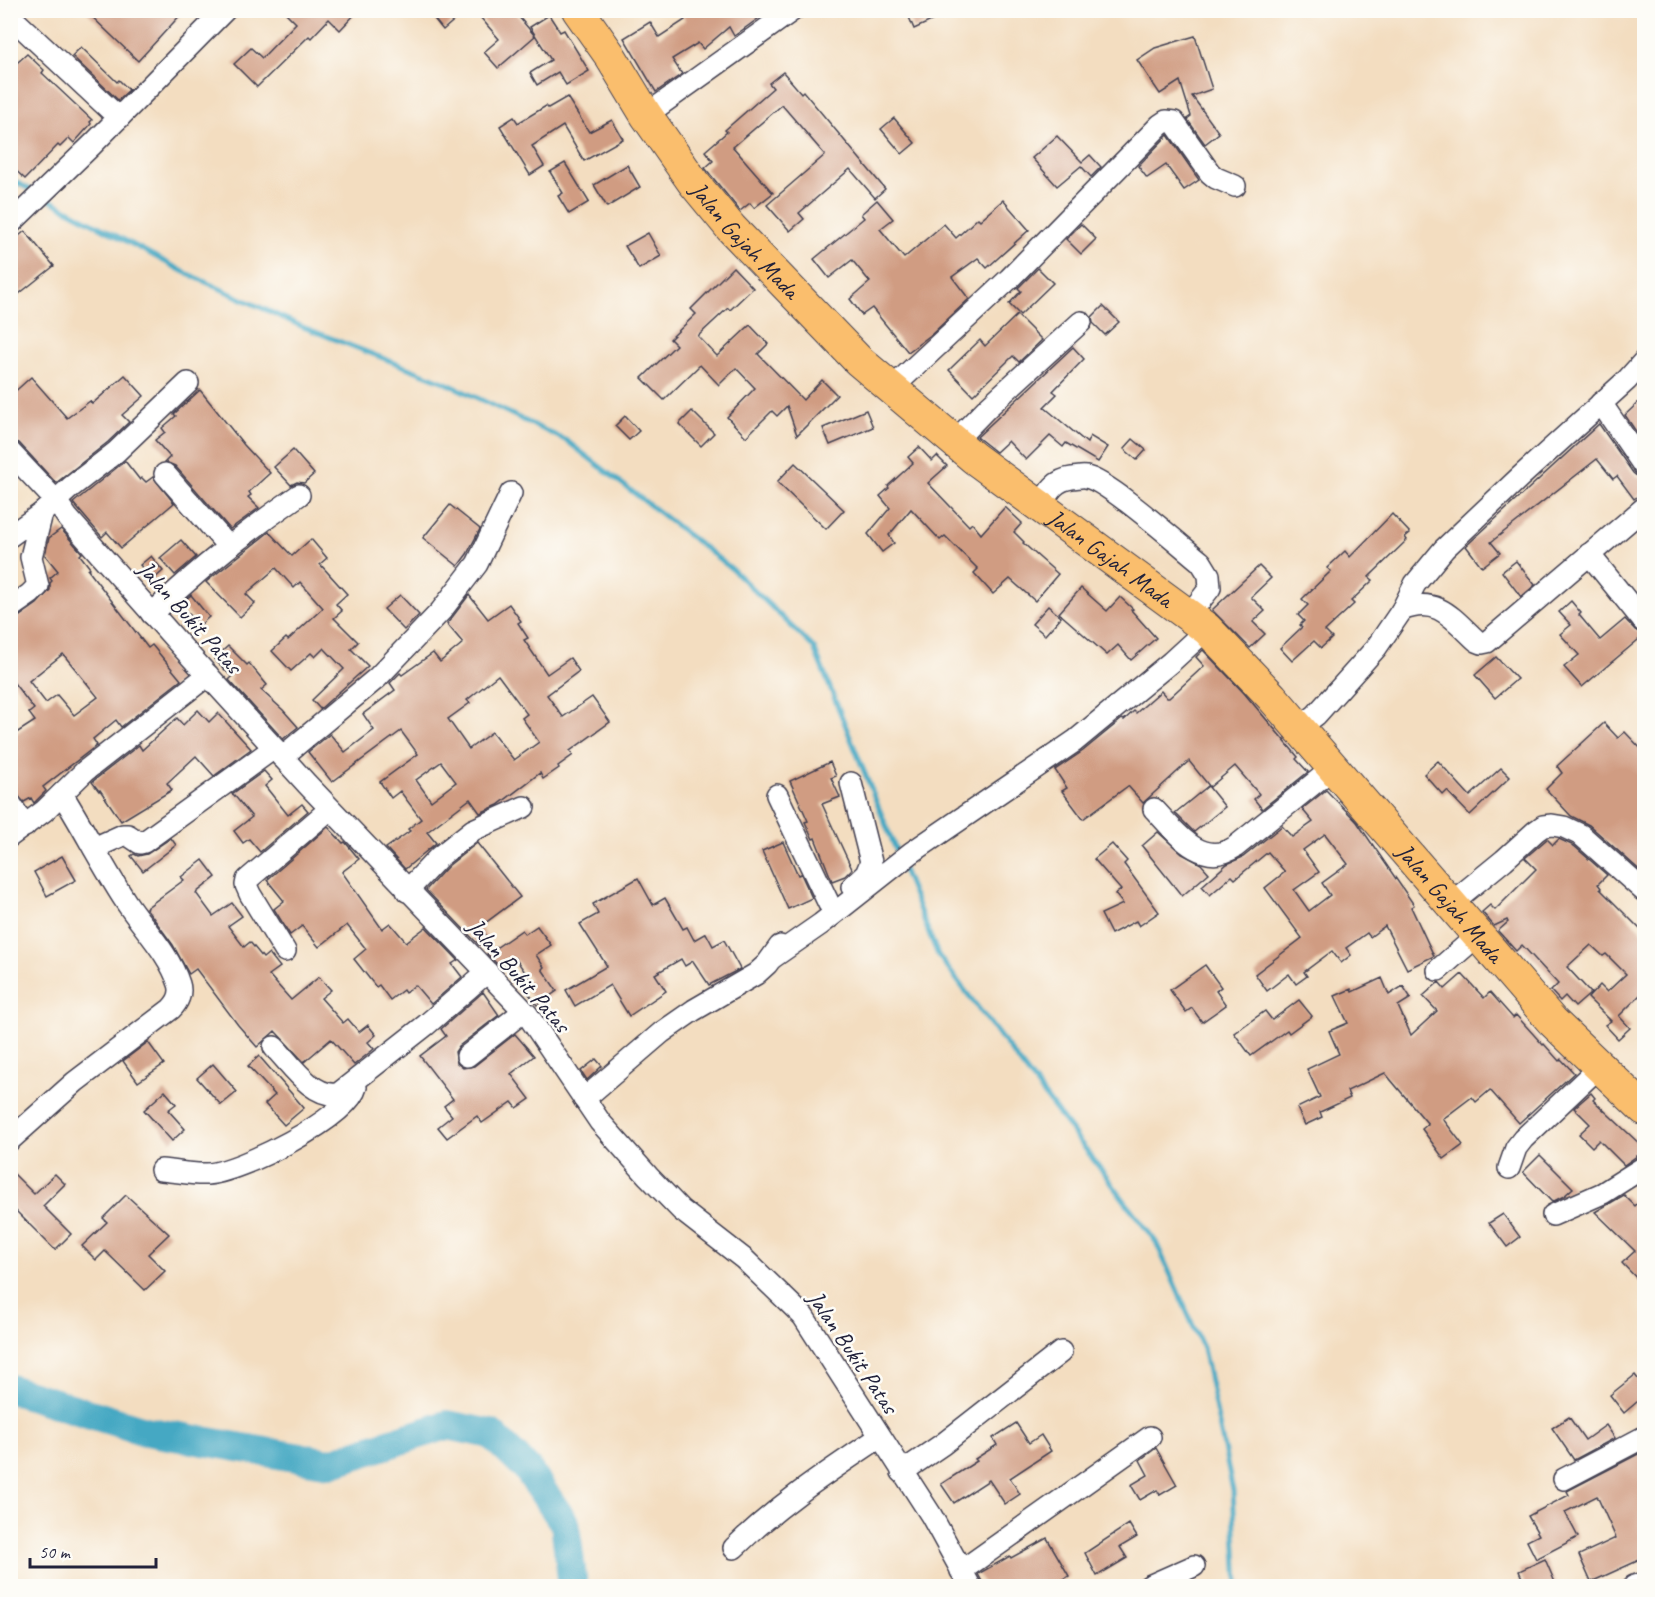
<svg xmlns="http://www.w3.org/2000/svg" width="1655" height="1597" font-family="Caveat,sans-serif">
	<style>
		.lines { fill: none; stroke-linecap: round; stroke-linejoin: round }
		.stream { stroke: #44a8c3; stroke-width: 5 }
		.river { stroke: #44a8c3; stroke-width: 30 }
		.building { fill: #d09c82; fill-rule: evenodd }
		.minor-casing { stroke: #413e4f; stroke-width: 24 }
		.highway-casing { stroke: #413e4f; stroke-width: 34 }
		.minor { stroke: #fff; stroke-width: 21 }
		.highway { stroke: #fabe6d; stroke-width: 32 }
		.labels { text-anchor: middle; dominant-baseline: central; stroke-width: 5; stroke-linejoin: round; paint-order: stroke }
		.street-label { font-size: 24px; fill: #22223b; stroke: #fdfcf7 }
	</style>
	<rect width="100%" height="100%" fill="#fdfcf7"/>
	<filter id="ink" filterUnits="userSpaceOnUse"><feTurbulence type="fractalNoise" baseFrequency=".0167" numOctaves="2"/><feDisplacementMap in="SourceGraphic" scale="12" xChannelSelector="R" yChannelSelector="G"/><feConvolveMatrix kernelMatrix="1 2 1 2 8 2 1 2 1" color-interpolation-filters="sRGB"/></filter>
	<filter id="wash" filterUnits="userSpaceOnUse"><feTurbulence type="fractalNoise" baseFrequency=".008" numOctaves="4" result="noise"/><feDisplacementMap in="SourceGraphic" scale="24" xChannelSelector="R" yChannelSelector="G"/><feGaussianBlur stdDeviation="1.35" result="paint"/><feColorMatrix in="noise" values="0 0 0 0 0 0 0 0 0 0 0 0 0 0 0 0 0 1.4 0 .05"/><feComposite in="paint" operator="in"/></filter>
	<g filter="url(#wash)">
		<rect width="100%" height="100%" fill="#f3ddc0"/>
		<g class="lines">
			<g class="stream">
				<path d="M10,179L35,192"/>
				<path d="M44,197L184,272L303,327L444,382L567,441L732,569L814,648L898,855"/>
				<path d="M902,867L938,955L1156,1242L1203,1348L1233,1491L1238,1586"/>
			</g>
			<path class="river" d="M10,1389L145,1431L330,1463L447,1425L491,1434L528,1470L565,1524L573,1586"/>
		</g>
		<g id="blocks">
			<g class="building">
				<path d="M85,10H185L138,61Z"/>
				<path d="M283,10H359L340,30L329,19L311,38L309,36L257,87L234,64L251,48L262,58L296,23Z"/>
				<path d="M427,10H466L443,30Z"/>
				<path d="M474,10H513L535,36L498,68L484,52L499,39Z"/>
				<path d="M680,10H770L734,36L729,27L703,49L698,43L672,59L682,74L656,92L624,38L650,22L659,37L685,20Z"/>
				<path d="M906,10H955L914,29Z"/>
				<path d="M549,15L560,32L564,30L589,71L566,85L558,72L537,85L530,73L551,60L530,27Z"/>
				<path d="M1195,36L1212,89L1192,96L1219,133L1205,144L1187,119L1191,116L1180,81L1160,94L1137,60L1155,48Z"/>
				<path d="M81,47L117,82L119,80L129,90L118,100L72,56Z"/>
				<path d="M27,54L44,70L42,73L92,120L90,122L91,124L74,143L69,138L60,147L58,145L25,179L10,165V69Z"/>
				<path d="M783,72L801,93L803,91L885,189L875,198L850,169L799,213L804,219L790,231L767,205L825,155L782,105L733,147L773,193L754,208L750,203L740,211L705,168L713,161L705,151L727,132L725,130L773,88L769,83Z"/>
				<path d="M567,97L589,132L612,120L623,139L584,161L563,126L532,146L544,166L530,175L500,126L514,117L518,123L546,106L548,108Z"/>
				<path d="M894,118L915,143L902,154L881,129Z"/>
				<path d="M1168,135L1199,180L1184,190L1166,165L1147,178L1138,166Z"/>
				<path d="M1057,136L1082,162L1090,155L1101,167L1091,177L1081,166L1057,186L1032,158Z"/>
				<path d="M565,163L589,202L569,214L558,196L563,193L550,172Z"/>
				<path d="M627,165L640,187L607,207L594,185Z"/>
				<path d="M877,200L893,219L880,229L904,258L944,224L956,238L978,218L980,220L1003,200L1029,230L987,268L978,258L952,277L969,299L932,334L908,352L872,308L862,315L850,299L870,282L852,260L829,278L814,259L864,218L861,214Z"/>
				<path d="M1081,224L1096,239L1081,254L1066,239Z"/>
				<path d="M25,231L54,266L10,301V243Z"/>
				<path d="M648,233L661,256L639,269L625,246Z"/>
				<path d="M733,267L753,288L730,310L728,308L698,336L717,356L750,325L768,344L758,354L803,400L822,380L837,395L797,435L787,406L777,416L772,411L746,437L727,417L755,388L736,368L719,385L700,365L664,400L642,378L676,345L670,339L696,314L691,309Z"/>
				<path d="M1038,268L1053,283L1020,315L1009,304L1021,291L1018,288Z"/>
				<path d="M1103,306L1119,322L1105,335L1093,323L1092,317Z"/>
				<path d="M1017,315L1042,340L1019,362L1013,356L973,395L949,370L980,340L985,346Z"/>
				<path d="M1073,347L1084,359L1053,391L1057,394L1044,407L1087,443L1090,436L1108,447L1098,462L1066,443L1063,447L1050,436L1026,460L1008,441L996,452L977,437Z"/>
				<path d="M125,375L144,396L122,415L129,422L108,442L56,483L19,443L10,440V396L31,377L67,418L90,401L92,404Z"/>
				<path d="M200,390L244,445L270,473L249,492L251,495L248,497L259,508L230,529L175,466L165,462L170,457L155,440L165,432L162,428L176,416L174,414Z"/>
				<path d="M1644,397V440L1643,442L1625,415Z"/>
				<path d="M866,410L873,427L830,445L823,428Z"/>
				<path d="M692,411L714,433L701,446L679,424Z"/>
				<path d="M625,416L639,431L629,440L615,426Z"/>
				<path d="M1599,424L1633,473L1638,477L1644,479V491L1634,499L1617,476L1613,479L1597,459L1491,542L1500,553L1482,567L1466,546Z"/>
				<path d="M1133,439L1146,450L1137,460L1124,449Z"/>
				<path d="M919,447L932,461L937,456L947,466L928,483L969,526L972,523L981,534L1005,507L1022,523L1014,532L1024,542L1023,543L1058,574L1035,601L1010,579L993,594L974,573L978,569L945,536L940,540L911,509L889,535L894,543L882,552L868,534L890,508L880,496L889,488L888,486L913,463L908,457Z"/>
				<path d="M293,450L314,474L304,483L297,482L291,485L274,467Z"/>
				<path d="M125,461L140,480L142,478L146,482L153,477L174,503L121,548L107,532L102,537L73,503Z"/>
				<path d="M795,463L844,510L826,529L777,482Z"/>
				<path d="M450,505L480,529L467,554L458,566L423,538Z"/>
				<path d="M1392,514L1410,533L1405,537L1407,540L1369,577L1373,580L1351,601L1354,604L1325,631L1332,638L1321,648L1314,641L1292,661L1280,648L1302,627L1300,625L1304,621L1298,615L1308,605L1302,599L1331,571L1327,568L1345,551L1350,557Z"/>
				<path d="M61,529L82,553L80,555L90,568L88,570L148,648L152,645L181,680L121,727L116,720L93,739L97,745L43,787L46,791L34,803L31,798L24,802L10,788V737L35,721L29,713L34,709L10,678V621L17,618L37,604L50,590V583L52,581L50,578L58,571L45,555L49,538ZM63,654L98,697L74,715L57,695L46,703L29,681Z"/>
				<path d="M269,532L292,556L311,539L327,558L320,564L347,594L336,604L342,611L334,618L358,642L351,649L368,666L320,709L312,700L344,669L324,648L315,657L311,653L291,671L272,651L286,638L288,640L323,608L300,582L294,588L276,568L246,594L255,603L240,617L206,582Z"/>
				<path d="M181,540L196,557L175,575L160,558Z"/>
				<path d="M151,556L163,571L153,580L140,565Z"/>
				<path d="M1516,561L1535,585L1521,597L1502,572Z"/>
				<path d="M1259,566L1271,578L1251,597L1265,611L1253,622L1265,634L1250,648L1212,610Z"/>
				<path d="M1081,588L1107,611L1120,597L1133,609L1131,610L1156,638L1131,660L1118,645L1107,655L1059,613Z"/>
				<path d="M191,595L209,617L200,625L180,605Z"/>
				<path d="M400,595L419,615L404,630L384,609Z"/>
				<path d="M469,595L488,619L509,604L521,621L518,623L528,638L524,640L547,674L570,658L579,671L547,695L563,717L592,697L610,722L570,751L573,755L558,766L559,768L543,779L540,773L498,805L480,813L470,799L427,832L436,843L405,869L386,848L410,831L408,829L421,819L400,791L391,798L380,782L418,754L401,731L332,782L308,752L330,734L345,752L374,730L363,714L395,690L390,683L400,673L402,675L433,653L440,662L463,643L447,624ZM498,675L527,714L522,718L539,742L514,760L492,732L469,749L448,719L470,703L467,700ZM441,762L456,782L431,801L416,780Z"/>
				<path d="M1571,601L1581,613L1579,615L1600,640L1625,619L1635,630L1644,635L1582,687L1564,667L1579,655L1560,634L1571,625L1559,612Z"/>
				<path d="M1048,606L1061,617L1045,635L1032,624Z"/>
				<path d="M228,646L247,665L249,663L267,685L261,690L283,710L298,727L283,739L229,680L232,677L214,659Z"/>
				<path d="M1203,650L1244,693L1298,757L1296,759L1308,772L1262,809L1254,799L1259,794L1235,766L1210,787L1189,761L1143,803L1128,786L1083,819L1062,791L1067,788L1055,770L1083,751L1122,719L1124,720L1134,711L1136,713L1161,691L1167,698H1169L1204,666L1196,657Z"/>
				<path d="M1496,657L1517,679L1495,698L1475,675Z"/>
				<path d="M198,710L209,722L218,713L251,749L214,776L196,756L167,783L172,790L121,821L100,790L99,791L92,782L139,745L142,750L177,718L183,725Z"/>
				<path d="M1604,723L1618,738L1625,732L1644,752V874L1589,825L1571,816L1546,789L1562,773L1557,766Z"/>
				<path d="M1438,761L1470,796L1501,768L1510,777L1470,815L1447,791L1443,795L1424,774Z"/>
				<path d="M830,762L836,776L831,778L840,797L822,804L852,869L845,876L832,881L815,838L813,839L805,822L808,821L790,781Z"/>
				<path d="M264,771L272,780L265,786L288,815L302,804L308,811L260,852L249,839L243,843L234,831L252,817L234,795L232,794Z"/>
				<path d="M1208,786L1225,807L1194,832L1175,813Z"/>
				<path d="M1326,790L1357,822L1414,905L1411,907L1434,956L1407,969L1385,926L1370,937L1367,933L1346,948L1351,955L1341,963L1332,951L1304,972L1307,976L1296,984L1289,974L1267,991L1255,974L1302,938L1265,888L1285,872L1268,852L1235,879L1232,876L1210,895L1202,886L1227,864L1243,857L1282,826L1292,837L1313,822L1302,809ZM1325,834L1348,864L1322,883L1330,895L1309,911L1294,890L1319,872L1303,850Z"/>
				<path d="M328,827L343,843L345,842L359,859L342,872L382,929L390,923L406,942L426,927L458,960L452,964L462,977L431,1004L415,985L405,993L403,990L390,1000L379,985L376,987L354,959L366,949L347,925L319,947L302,926L290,935L274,909L284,901L267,880Z"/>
				<path d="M1158,832L1182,854L1201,864L1209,873L1182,896L1142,846Z"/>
				<path d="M171,838L176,845L143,871L131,856L134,854L138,856L147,854Z"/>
				<path d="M1547,839L1553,845L1559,839L1574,846L1607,875L1598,884L1601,888L1600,889L1644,933V991L1619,1016L1630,1028L1618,1039L1605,1025L1611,1021L1588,998L1600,985L1607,992L1626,974L1606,954L1603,956L1591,945L1567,967L1591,993L1575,1007L1565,996L1560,1001L1551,991L1558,984L1522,945L1516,951L1498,931L1508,922L1507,920L1494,926L1482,912L1490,905L1495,910L1536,869L1525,858Z"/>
				<path d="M783,842L798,875L801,874L812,898L788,909L762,851Z"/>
				<path d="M477,843L520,897L480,927L488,939L479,945L426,890L448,866Z"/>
				<path d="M1112,844L1127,861L1124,864L1159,912L1139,926L1136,921L1111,934L1101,914L1123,904L1115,894L1121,890L1094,859Z"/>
				<path d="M62,856L76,880L47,896L34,872Z"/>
				<path d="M203,860L216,877L196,893L213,916L232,903L242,916L228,926L244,947L250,942L263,958L269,953L280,967L269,975L291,1000L319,977L331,990L321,998L343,1023L348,1019L359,1032L368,1025L376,1035L368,1042L374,1049L354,1065L331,1039L304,1062L275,1031L257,1047L238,1025L196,969L189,974L173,945L146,908L184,880L181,877Z"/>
				<path d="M638,878L653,905L665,898L683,929L687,927L694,940L706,933L713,946L724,940L740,969L709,985L693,961L685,966L681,959L655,974L666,991L629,1016L610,985L575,1006L566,990L607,966L580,924L598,914L593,904Z"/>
				<path d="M537,926L551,945L536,955L544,967L542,969L557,991L537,1005L522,984L530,979L515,958L501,968L487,954L522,930L525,934Z"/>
				<path d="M1205,965L1221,987L1216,991L1226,1005L1202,1022L1192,1008L1186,1012L1170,990Z"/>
				<path d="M1462,974L1484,998L1490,992L1513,1018L1516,1015L1543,1045L1544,1044L1559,1061L1561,1059L1574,1073L1519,1123L1490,1090L1476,1102L1472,1097L1443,1119L1463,1145L1444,1159L1422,1129L1428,1124L1385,1073L1347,1091L1350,1098L1320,1112L1322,1117L1305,1125L1297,1108L1320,1097L1307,1069L1339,1054L1329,1031L1348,1023L1335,996L1351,989L1352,992L1382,978L1389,995L1403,986L1411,998L1398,1006L1411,1035L1437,1011L1423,996L1439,982L1445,989Z"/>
				<path d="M483,992L499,1015L459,1046L455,1052L457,1063L463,1068L474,1066L515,1034L534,1056L511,1074L530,1099L517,1108L512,1102L482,1123L477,1116L447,1138L438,1127L452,1116L444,1106L453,1099L420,1056L446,1036L441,1029Z"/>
				<path d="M1299,1000L1312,1016L1289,1033L1287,1030L1251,1056L1234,1033L1265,1011L1272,1020Z"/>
				<path d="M148,1042L164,1064L138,1082L123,1061Z"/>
				<path d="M259,1056L304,1108L284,1125L265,1104L275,1095L248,1066Z"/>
				<path d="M596,1059L602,1066L587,1080L581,1071Z"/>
				<path d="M213,1064L237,1092L221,1105L197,1078Z"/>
				<path d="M165,1091L176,1104L168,1110L185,1129L172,1141L144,1110Z"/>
				<path d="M1591,1093L1595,1098L1593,1100L1644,1148V1154L1637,1156L1624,1165L1599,1140L1592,1147L1579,1134L1590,1124L1574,1108Z"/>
				<path d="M1540,1155L1573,1188L1564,1196L1552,1202L1523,1172Z"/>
				<path d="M10,1170L34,1194L55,1174L65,1184L43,1206L71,1234L55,1250L10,1205Z"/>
				<path d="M126,1195L169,1234L148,1254L165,1271L145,1290L105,1251L96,1260L82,1246L107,1222L103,1218Z"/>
				<path d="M1624,1195L1635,1206L1644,1196V1286L1622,1263L1635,1251L1595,1212Z"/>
				<path d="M1503,1214L1520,1237L1507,1247L1489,1223Z"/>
				<path d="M1635,1375L1644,1387V1396L1624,1413L1610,1395Z"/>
				<path d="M1569,1417L1585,1440L1606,1425L1615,1438L1574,1460L1552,1428Z"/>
				<path d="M1016,1423L1029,1443L1041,1435L1051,1451L1010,1478L1020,1494L1005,1504L989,1480L954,1503L941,1484L977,1461L975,1459L997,1445L993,1438Z"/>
				<path d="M1156,1448L1177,1485L1160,1495L1157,1490L1140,1500L1131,1485L1148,1475L1140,1460Z"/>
				<path d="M1644,1451V1558L1591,1582L1579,1555L1616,1538L1597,1496L1565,1512L1578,1537L1536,1559L1527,1541L1539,1535L1528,1516L1569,1495L1567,1491Z"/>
				<path d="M1129,1524L1137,1537L1120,1547L1127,1558L1097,1576L1085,1553Z"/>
				<path d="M1047,1538L1069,1576L1059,1582L1061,1587H985L978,1574L1010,1556L1011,1558Z"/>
				<path d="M1545,1559L1557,1587H1526L1519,1571Z"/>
			</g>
		</g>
	</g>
	<g filter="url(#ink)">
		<use href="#blocks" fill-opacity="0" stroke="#413e4f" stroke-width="1.5"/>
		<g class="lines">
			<defs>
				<g id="minor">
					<path d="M10,16L119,118"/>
					<path d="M646,115L793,10"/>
					<path d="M10,224L92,145L225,10"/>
					<path d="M891,389L1009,279L1160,125L1166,121L1174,122L1210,173L1216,178L1235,186"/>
					<path d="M1601,403L1644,466"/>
					<path d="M955,441L988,407L1081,322"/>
					<path d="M10,452L56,501L67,517L182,647L307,784L527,1014L600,1122L648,1176L681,1210L744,1259L803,1316L931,1515L970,1586"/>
					<path d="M165,474L228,546"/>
					<path d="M1040,507C1048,493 1054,480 1072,478C1076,478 1082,476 1086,477C1107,480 1180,545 1201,562L1209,575L1210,588L1189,615"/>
					<path d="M10,536L42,513L71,487L116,452L188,383"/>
					<path d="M1589,554L1644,622"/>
					<path d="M10,608L30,594L38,586L31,557L42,513"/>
					<path d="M1402,610C1437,595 1453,619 1477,641L1482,643L1487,642L1644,508"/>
					<path d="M152,614C198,569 247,531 299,495"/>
					<path d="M1299,728L1316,715L1376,648L1402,610L1415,584L1444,549L1520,477L1627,380L1644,361"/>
					<path d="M282,757L377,678L441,611L477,564L511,493"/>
					<path d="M851,783L871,862L866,874L852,887"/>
					<path d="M777,795L829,904"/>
					<path d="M10,803L25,826"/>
					<path d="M1154,809C1175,831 1201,869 1235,847L1333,768"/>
					<path d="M10,836L44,811L85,771L208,675"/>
					<path d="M94,848L123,835H128L140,843L144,842L274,748"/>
					<path d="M407,891L439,857L473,830L524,807"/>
					<path d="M1450,904L1504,860L1536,831L1543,826L1552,825L1564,827L1581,835L1644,891"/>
					<path d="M285,951L250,894L246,885L247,880L330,809"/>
					<path d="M772,958L821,924L911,853L1075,741L1171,662L1207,629"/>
					<path d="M1438,970L1477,936"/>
					<path d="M274,1047C290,1063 312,1098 338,1094L426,1025L487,972"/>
					<path d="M467,1056L524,1011"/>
					<path d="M584,1099L661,1033L694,1010L756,974L767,964L780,946"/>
					<path d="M10,1140L75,1082L171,1009C178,1002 182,993 179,984C169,953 143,928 126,902C103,867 84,829 62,794"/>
					<path d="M1509,1168L1516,1148L1523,1139L1599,1067"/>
					<path d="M161,1170C176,1171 192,1175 207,1174C238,1173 348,1118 356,1087"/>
					<path d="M1553,1215L1603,1193L1644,1167"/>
					<path d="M902,1472L943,1444L1061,1352"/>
					<path d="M1564,1479L1644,1437"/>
					<path d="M734,1548C779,1504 828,1472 880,1437"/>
					<path d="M961,1571L1150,1437"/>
					<path d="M1149,1586L1194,1566"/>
					<path d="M1634,1586L1644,1583"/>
				</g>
				<g id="highway">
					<path id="s1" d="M578,10L609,54L646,115L693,182L731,228L858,360L974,458L1207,629L1272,697L1552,1021L1644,1109"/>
				</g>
			</defs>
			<use href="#minor" class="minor-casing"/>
			<use href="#highway" class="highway-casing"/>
			<use href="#minor" class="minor"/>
			<use href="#highway" class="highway"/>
		</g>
	</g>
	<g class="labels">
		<g class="street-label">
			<text stroke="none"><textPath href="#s1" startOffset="285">Jalan Gajah Mada</textPath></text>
			<text stroke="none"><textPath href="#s1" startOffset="771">Jalan Gajah Mada</textPath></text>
			<text transform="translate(190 617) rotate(48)">Jalan Bukit Patas</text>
			<text stroke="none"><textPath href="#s1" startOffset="1257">Jalan Gajah Mada</textPath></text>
			<text transform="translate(519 975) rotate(49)">Jalan Bukit Patas</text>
			<text transform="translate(853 1352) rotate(56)">Jalan Bukit Patas</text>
		</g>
	</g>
	<rect width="1655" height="1597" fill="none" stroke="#fdfcf7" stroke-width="36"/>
	<path d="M30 1558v9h126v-9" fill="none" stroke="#22223b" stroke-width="3"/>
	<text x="39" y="1558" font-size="18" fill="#22223b" stroke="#fdfcf7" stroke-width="4.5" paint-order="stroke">50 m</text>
</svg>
